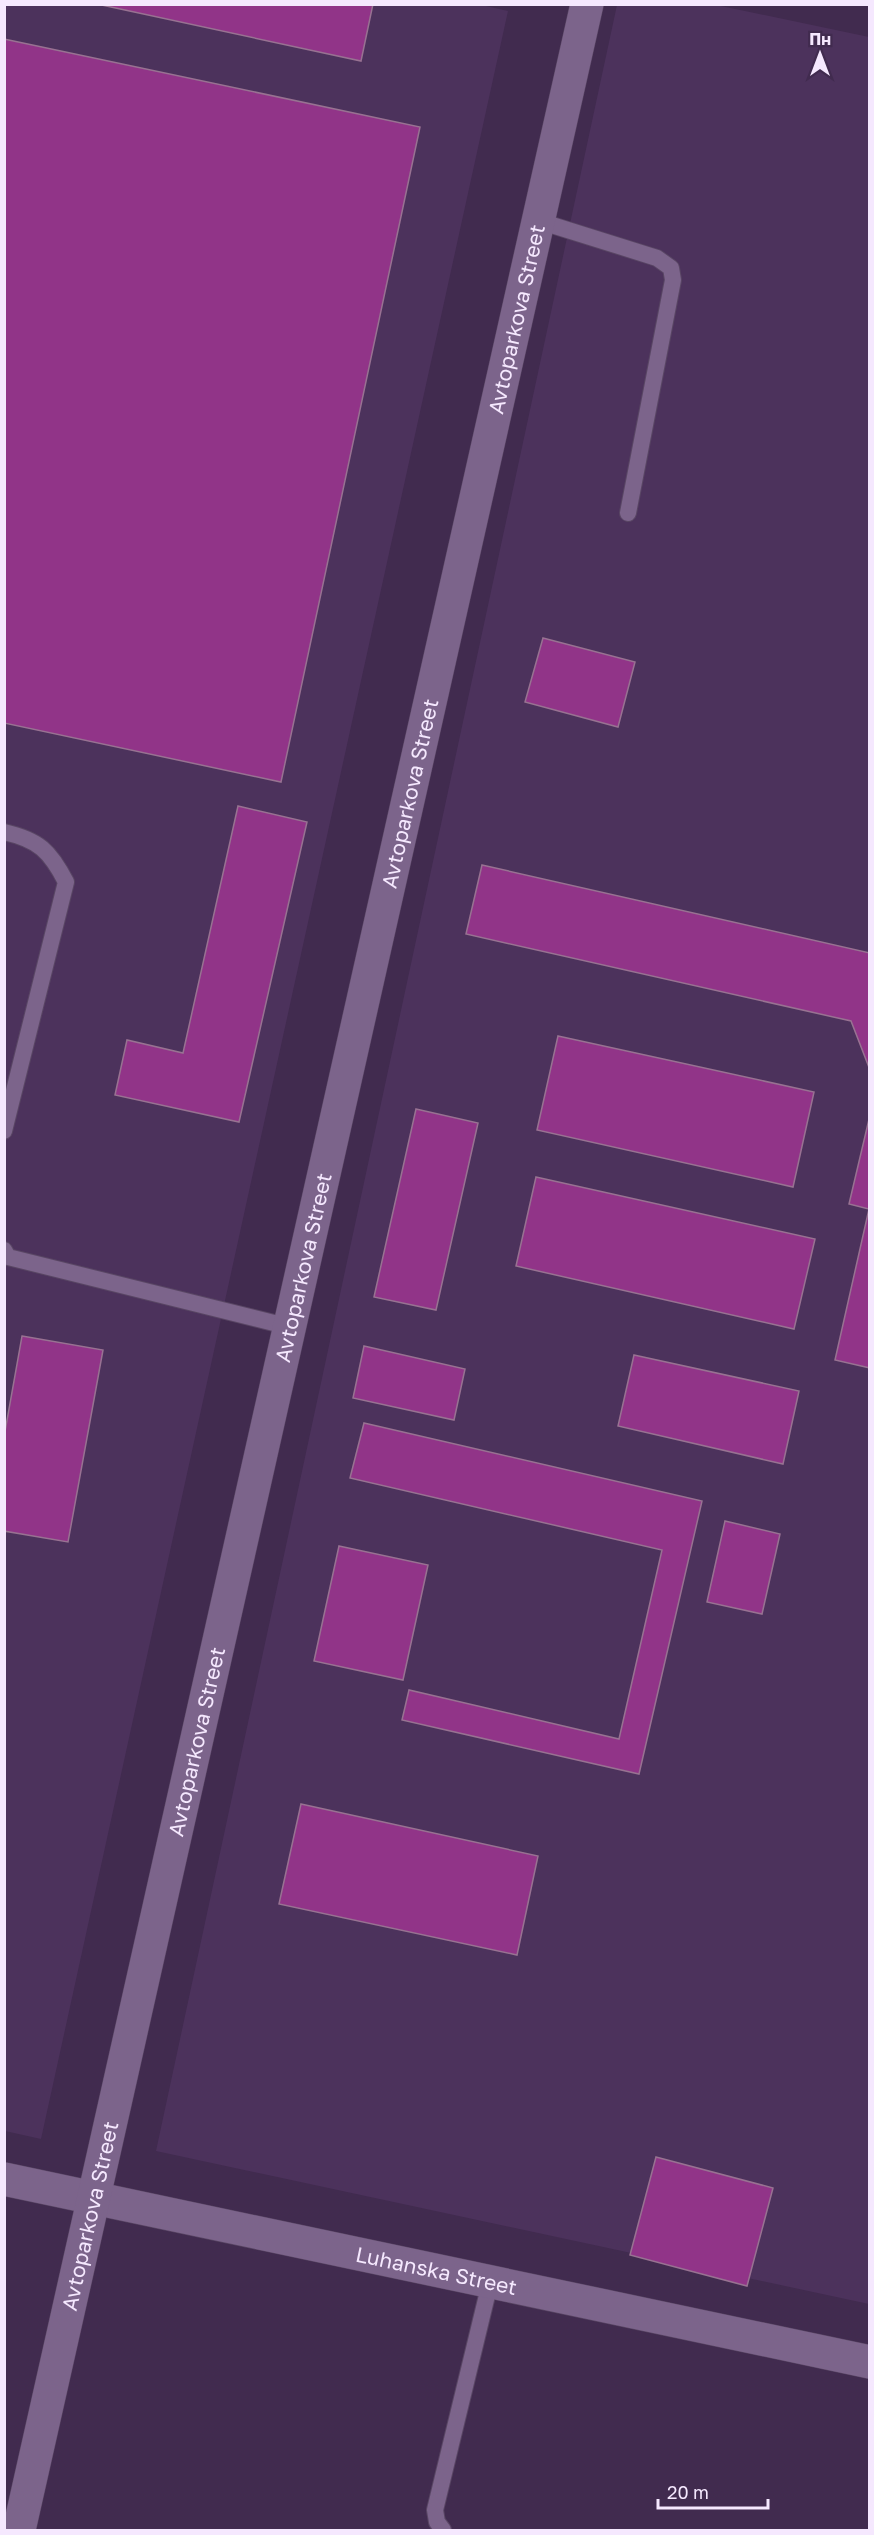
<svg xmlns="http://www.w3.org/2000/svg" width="874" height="2535" font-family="'Golos Text',sans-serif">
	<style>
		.built { fill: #4c325c }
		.building { fill: #913488; stroke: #987292; stroke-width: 1.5 }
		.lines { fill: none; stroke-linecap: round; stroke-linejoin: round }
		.service-casing { stroke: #594664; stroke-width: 18 }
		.minor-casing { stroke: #594664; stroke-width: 34 }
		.service { stroke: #7c648b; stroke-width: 16 }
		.minor { stroke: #7c648b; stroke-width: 33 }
		.labels { text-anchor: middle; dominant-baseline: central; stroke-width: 6; stroke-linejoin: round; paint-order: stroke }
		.street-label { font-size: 21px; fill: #f5e8fe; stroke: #412b4f }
	</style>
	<rect width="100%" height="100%" fill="#412b4f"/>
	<g class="built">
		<path d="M477,4L508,11L41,2139L5,2131V5Z"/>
		<path d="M617,5H716L869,37V2304L156,2151Z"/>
	</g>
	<g class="building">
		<path d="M97,4H373L361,61Z"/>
		<path d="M4,39L420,127L281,782L4,723Z"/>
		<path d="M543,638L635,662L618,727L525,702Z"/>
		<path d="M238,806L307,822L239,1122L115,1095L127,1040L183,1053Z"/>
		<path d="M482,865L870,953V1070L851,1021L466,934Z"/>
		<path d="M558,1036L814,1092L793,1187L537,1130Z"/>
		<path d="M416,1109L478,1123L436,1310L374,1297Z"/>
		<path d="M870,1115V1368L835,1360L869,1209L849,1204Z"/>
		<path d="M536,1177L815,1239L794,1329L516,1266Z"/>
		<path d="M22,1336L103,1350L68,1542L4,1531V1437Z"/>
		<path d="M364,1346L465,1369L454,1420L353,1398Z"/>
		<path d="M634,1355L799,1391L783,1464L618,1426Z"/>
		<path d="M364,1423L702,1501L639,1774L402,1720L409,1690L619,1739L662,1550L350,1478Z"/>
		<path d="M725,1521L780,1534L762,1614L707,1602Z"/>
		<path d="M339,1546L428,1565L403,1680L314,1661Z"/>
		<path d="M301,1804L538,1856L517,1955L279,1904Z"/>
		<path d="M656,2157L773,2188L747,2286L630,2255Z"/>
	</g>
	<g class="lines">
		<defs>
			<g id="service">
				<path d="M539,221L657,258L671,268L673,280L628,513"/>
				<path d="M4,832C39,840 50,851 66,882L4,1131"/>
				<path d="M4,1250L8,1257L290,1327"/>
				<path d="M443,2530L437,2522L435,2510L490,2283"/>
			</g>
			<g id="minor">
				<path id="s1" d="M4,2179L870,2362"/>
				<path id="s2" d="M19,2530L587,4"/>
			</g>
		</defs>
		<use href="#service" class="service-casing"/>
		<use href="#minor" class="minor-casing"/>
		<use href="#service" class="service"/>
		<use href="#minor" class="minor"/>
	</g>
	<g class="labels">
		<g class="street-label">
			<text stroke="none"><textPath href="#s2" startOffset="2266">Avtoparkova Street</textPath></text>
			<text stroke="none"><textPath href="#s2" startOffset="1780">Avtoparkova Street</textPath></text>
			<text stroke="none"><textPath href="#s2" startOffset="1294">Avtoparkova Street</textPath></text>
			<text stroke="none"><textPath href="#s2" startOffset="808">Avtoparkova Street</textPath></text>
			<text stroke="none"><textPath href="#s2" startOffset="322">Avtoparkova Street</textPath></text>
			<text stroke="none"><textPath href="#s1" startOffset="442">Luhanska Street</textPath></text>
		</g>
	</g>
	<rect width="874" height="2535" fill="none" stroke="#f5e8fe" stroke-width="12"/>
	<g transform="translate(820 54)" stroke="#412b4f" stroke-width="4.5" paint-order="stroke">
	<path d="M0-4.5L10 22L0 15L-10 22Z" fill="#f5e8fe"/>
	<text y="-9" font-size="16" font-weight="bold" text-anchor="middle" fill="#f5e8fe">Пн</text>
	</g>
	<path d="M658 2499v9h110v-9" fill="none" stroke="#f5e8fe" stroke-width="3"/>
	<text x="667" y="2499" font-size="18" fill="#f5e8fe" stroke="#412b4f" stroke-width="4.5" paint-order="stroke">20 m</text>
</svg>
